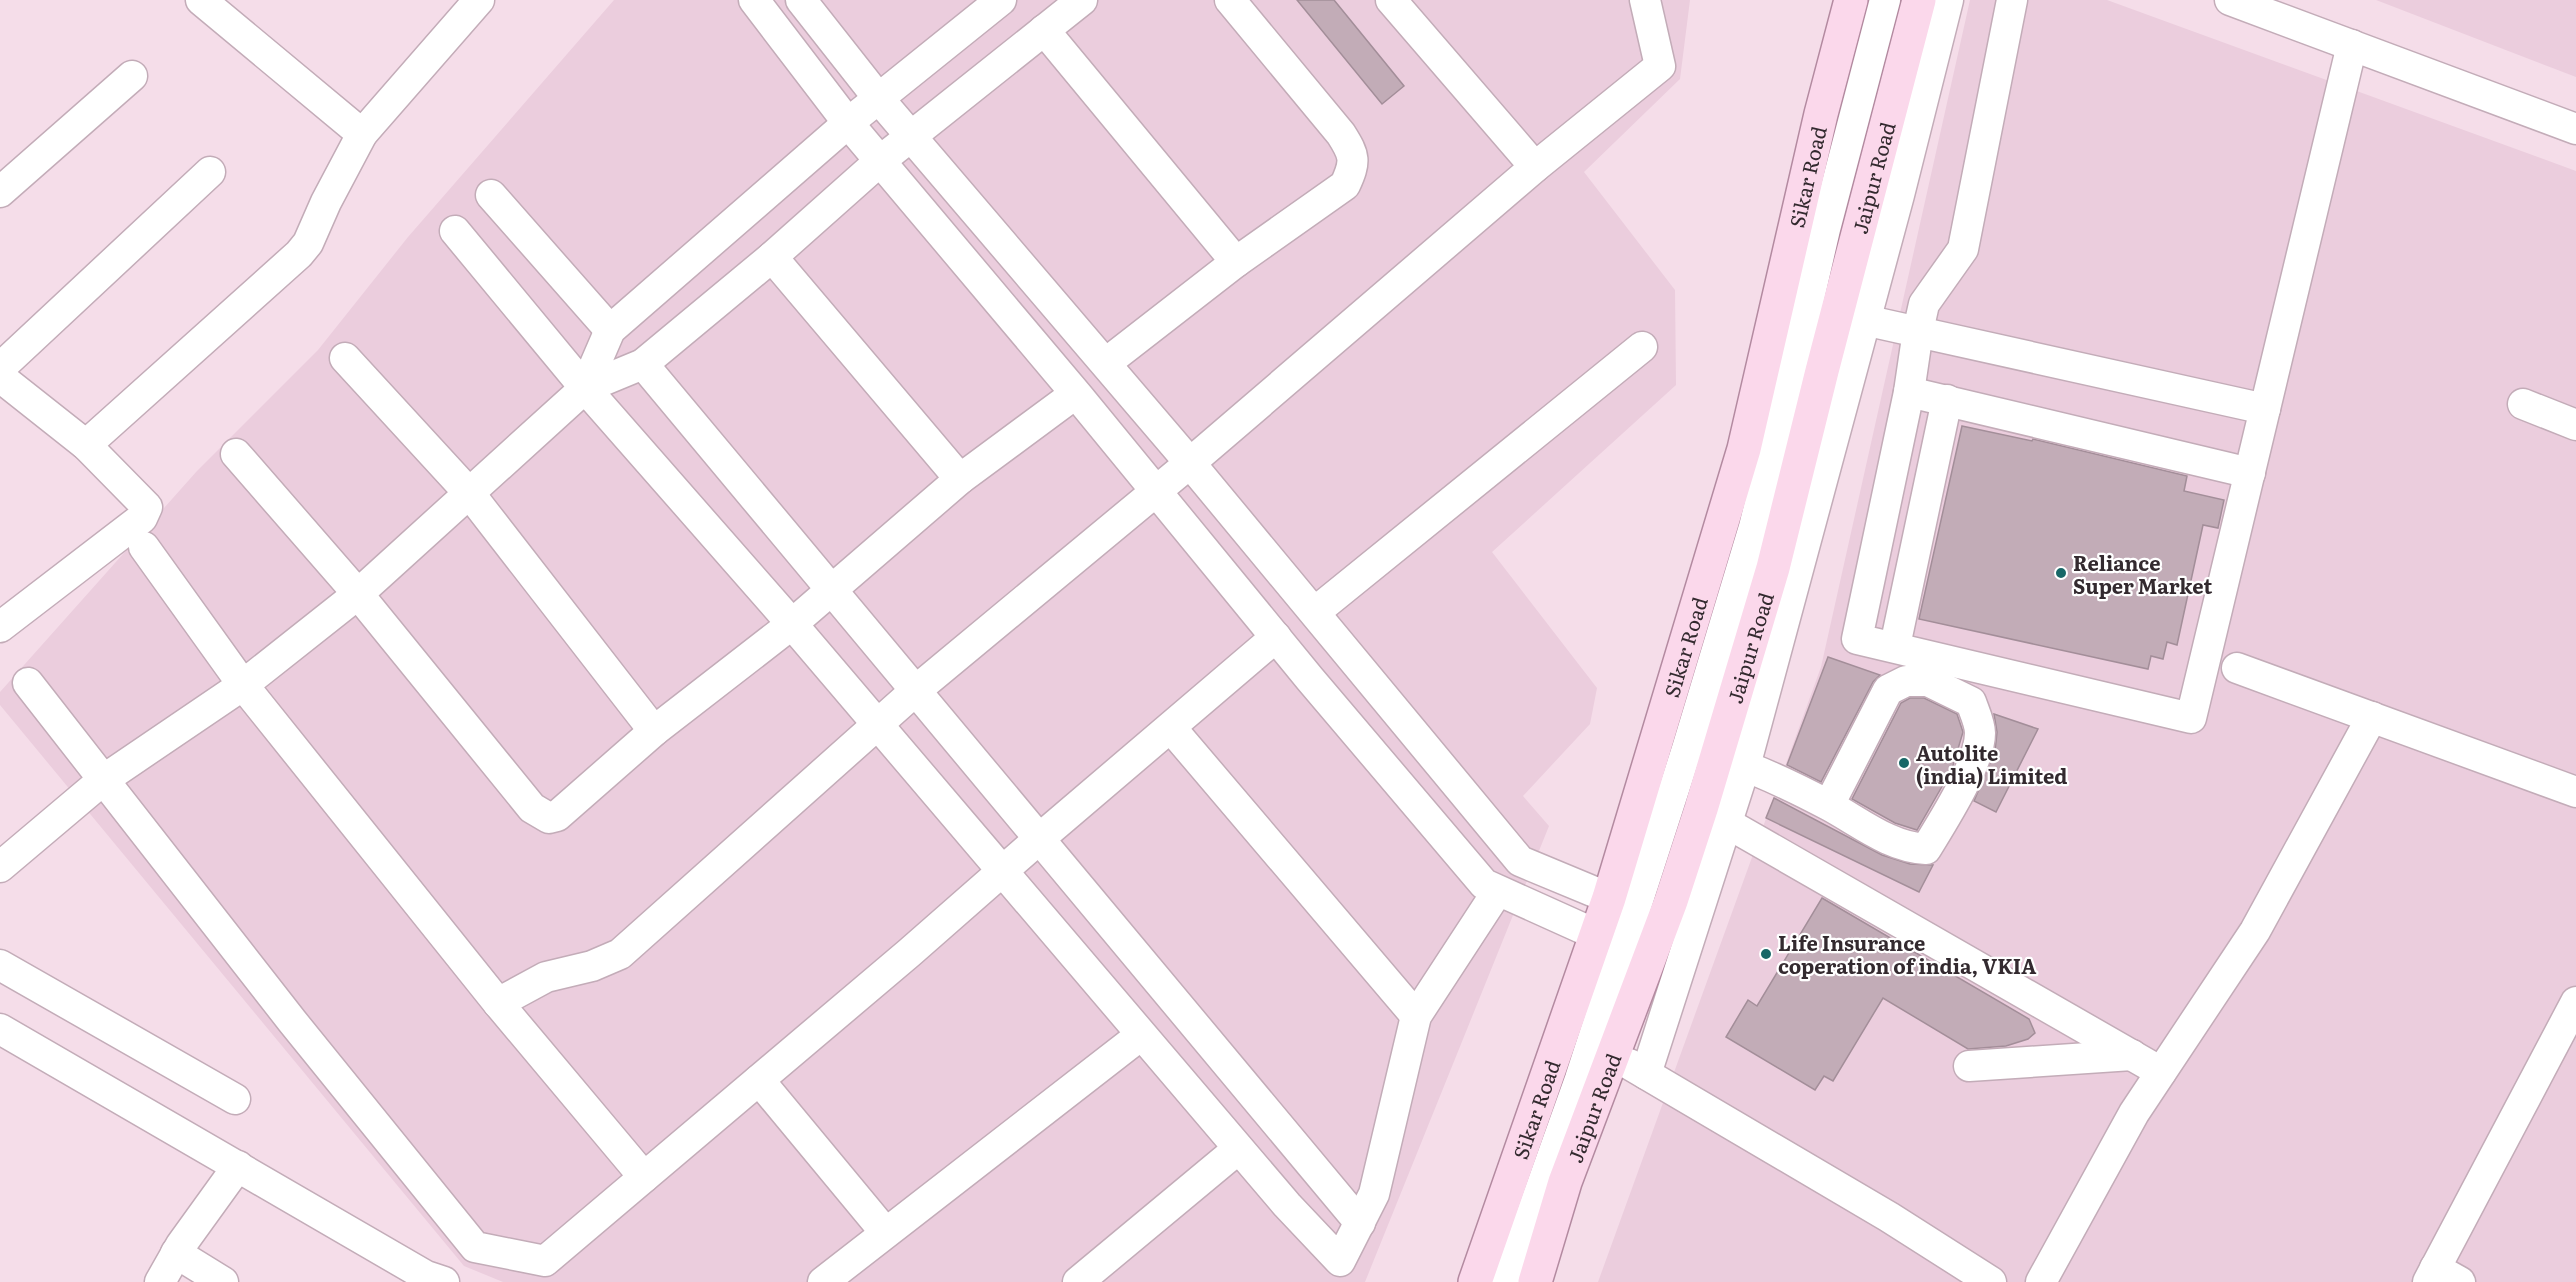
<svg xmlns="http://www.w3.org/2000/svg" width="2576" height="1282" font-family="Literata,serif">
	<style>
		.built { fill: #ebcddd }
		.building { fill: #c2acb7; stroke: #a38e99; stroke-width: 1.5 }
		.lines { fill: none; stroke-linecap: round; stroke-linejoin: round }
		.minor-casing { stroke: #c3acb8; stroke-width: 33 }
		.major-casing { stroke: #b38aa0; stroke-width: 36 }
		.minor { stroke: #fff; stroke-width: 30 }
		.major { stroke: #fbd8eb; stroke-width: 33 }
		.poi-dot { fill: #186767; stroke: #fff; stroke-width: 2 }
		.labels { text-anchor: middle; dominant-baseline: central; stroke-width: 4.5; stroke-linejoin: round; paint-order: stroke }
		.street-label { font-size: 20px; fill: #332a2f; stroke: #fff }
		.poi-label { font-size: 20px; font-weight: bold; fill: #332a2f; stroke: #fff; text-anchor: start }
	</style>
	<rect width="100%" height="100%" fill="#f5dde9"/>
	<g class="built">
		<path d="M614,0H1690L1680,79L1584,172L1675,290L1676,385L1492,552L1597,688L1590,724L1523,796L1549,826L1365,1282H503L464,1266L0,705V692L197,471L318,350L408,237Z"/>
		<path d="M1970,0H2107L2576,171V1282H1598L1821,667Z"/>
		<path d="M2376,0H2576V77Z"/>
	</g>
	<g class="building">
		<path d="M1297,0H1334L1404,86L1382,104Z"/>
		<path d="M1962,426L2032,441L2033,439L2187,476L2184,491L2224,500L2218,528L2203,525L2177,645L2167,642L2163,659L2151,656L2148,669L1919,619Z"/>
		<path d="M1828,657L1880,675L1873,682L1821,782L1787,765Z"/>
		<path d="M1910,698H1924L1957,714L1963,732L1952,769L1917,830L1895,823L1852,799L1901,703Z"/>
		<path d="M1994,714L2038,729L1996,812L1974,801L1995,751L1997,732Z"/>
		<path d="M1774,798L1882,855L1910,864L1933,865L1919,892L1766,818Z"/>
		<path d="M1822,898L2029,1019L2035,1033L2028,1039L2006,1046L1968,1049L1883,998L1833,1081L1824,1076L1815,1090L1726,1037L1748,1000L1757,1006Z"/>
	</g>
	<g class="lines">
		<defs>
			<g id="minor">
				<path d="M201,0L362,134"/>
				<path d="M754,0L848,123L1078,396L1310,679L1484,884L1595,934"/>
				<path d="M801,0L879,99L1190,463L1520,861L1609,898"/>
				<path d="M1391,0L1535,167"/>
				<path d="M2012,0L1963,249L1924,304L1918,331L1909,392L1857,639L2191,718L2352,45"/>
				<path d="M2230,0L2576,129"/>
				<path d="M1044,30L1236,262"/>
				<path d="M0,192L132,76"/>
				<path d="M491,195L610,330"/>
				<path d="M455,231L585,388L792,624L1287,1205L1340,1261L1374,1194L1416,1016L1497,892"/>
				<path d="M772,257L960,479"/>
				<path d="M1846,316L2265,409"/>
				<path d="M345,358L470,494L654,731"/>
				<path d="M1106,363L1236,262L1345,185C1356,161 1355,156 1341,134L1230,0"/>
				<path d="M643,364L1360,1223"/>
				<path d="M0,368L210,172"/>
				<path d="M0,377L86,445L147,507L142,518L0,627"/>
				<path d="M585,388L610,330L848,123L1001,0"/>
				<path d="M1909,392L2250,473"/>
				<path d="M2523,404L2576,425"/>
				<path d="M86,445L299,254L308,243L326,202L362,134L479,0"/>
				<path d="M236,454L358,594L532,808L549,818L557,816L654,731L792,624L960,479L1075,394"/>
				<path d="M144,547L243,685L498,1003L644,1177"/>
				<path d="M1315,612L1642,347"/>
				<path d="M1895,646L1947,400"/>
				<path d="M2237,668L2576,792"/>
				<path d="M28,683L292,1021L475,1247L545,1261L909,953L1039,839L1276,637"/>
				<path d="M1171,728L1416,1016"/>
				<path d="M1728,760C1763,772 1798,789 1830,806C1861,823 1890,847 1926,849C1943,821 1980,764 1980,733C1980,723 1974,711 1971,702L1928,681H1906L1888,690L1829,805"/>
				<path d="M1711,814L2161,1072"/>
				<path d="M0,867L103,780L243,685L358,594L585,388L643,364L772,257L880,161L1082,0"/>
				<path d="M0,965L235,1099"/>
				<path d="M498,1003L546,977L592,966L620,954L915,691L1190,463L1535,167L1660,66L1645,0"/>
				<path d="M0,1029L426,1276L444,1282"/>
				<path d="M1629,1064L1889,1217L1991,1282"/>
				<path d="M1969,1066L2132,1055"/>
				<path d="M1646,1074L1745,766L1899,195L1948,0"/>
				<path d="M759,1080L885,1232"/>
				<path d="M176,1253L223,1282"/>
				<path d="M2435,1268L2460,1282"/>
				<path d="M160,1282L181,1245L238,1166"/>
				<path d="M823,1282L1141,1035"/>
				<path d="M1078,1282L1238,1149"/>
				<path d="M1507,1282L1580,1079L1687,749L1754,527L1790,382L1825,229L1885,0"/>
				<path d="M2041,1282L2134,1113L2255,931L2372,717"/>
				<path d="M2428,1282L2576,1002"/>
			</g>
			<g id="major">
				<path id="s1" d="M1475,1282L1609,898L1744,449L1821,114L1851,0"/>
				<path id="s2" d="M1535,1282L1565,1182L1671,901L1701,809L1773,568L1822,371L1919,0"/>
			</g>
		</defs>
		<use href="#minor" class="minor-casing"/>
		<use href="#major" class="major-casing"/>
		<use href="#minor" class="minor"/>
		<use href="#major" class="major"/>
	</g>
	<g class="poi-dot">
		<circle cx="2061" cy="573" r="6"/>
		<circle cx="1904" cy="763" r="6"/>
		<circle cx="1766" cy="954" r="6"/>
	</g>
	<g class="labels">
		<g class="street-label">
			<text stroke="none"><textPath href="#s1" startOffset="1155">Sikar Road</textPath></text>
			<text stroke="none"><textPath href="#s2" startOffset="1156">Jaipur Road</textPath></text>
			<text stroke="none"><textPath href="#s1" startOffset="669">Sikar Road</textPath></text>
			<text stroke="none"><textPath href="#s2" startOffset="670">Jaipur Road</textPath></text>
			<text stroke="none"><textPath href="#s2" startOffset="184">Jaipur Road</textPath></text>
			<text stroke="none"><textPath href="#s1" startOffset="183">Sikar Road</textPath></text>
		</g>
		<g class="poi-label">
			<text x="2073" y="562">Reliance<tspan x="2073" dy="23">Super Market</tspan></text>
			<text x="1916" y="752">Autolite<tspan x="1916" dy="23">(india) Limited</tspan></text>
			<text x="1778" y="942">Life Insurance<tspan x="1778" dy="23">coperation of india, VKIA</tspan></text>
		</g>
	</g>
</svg>
